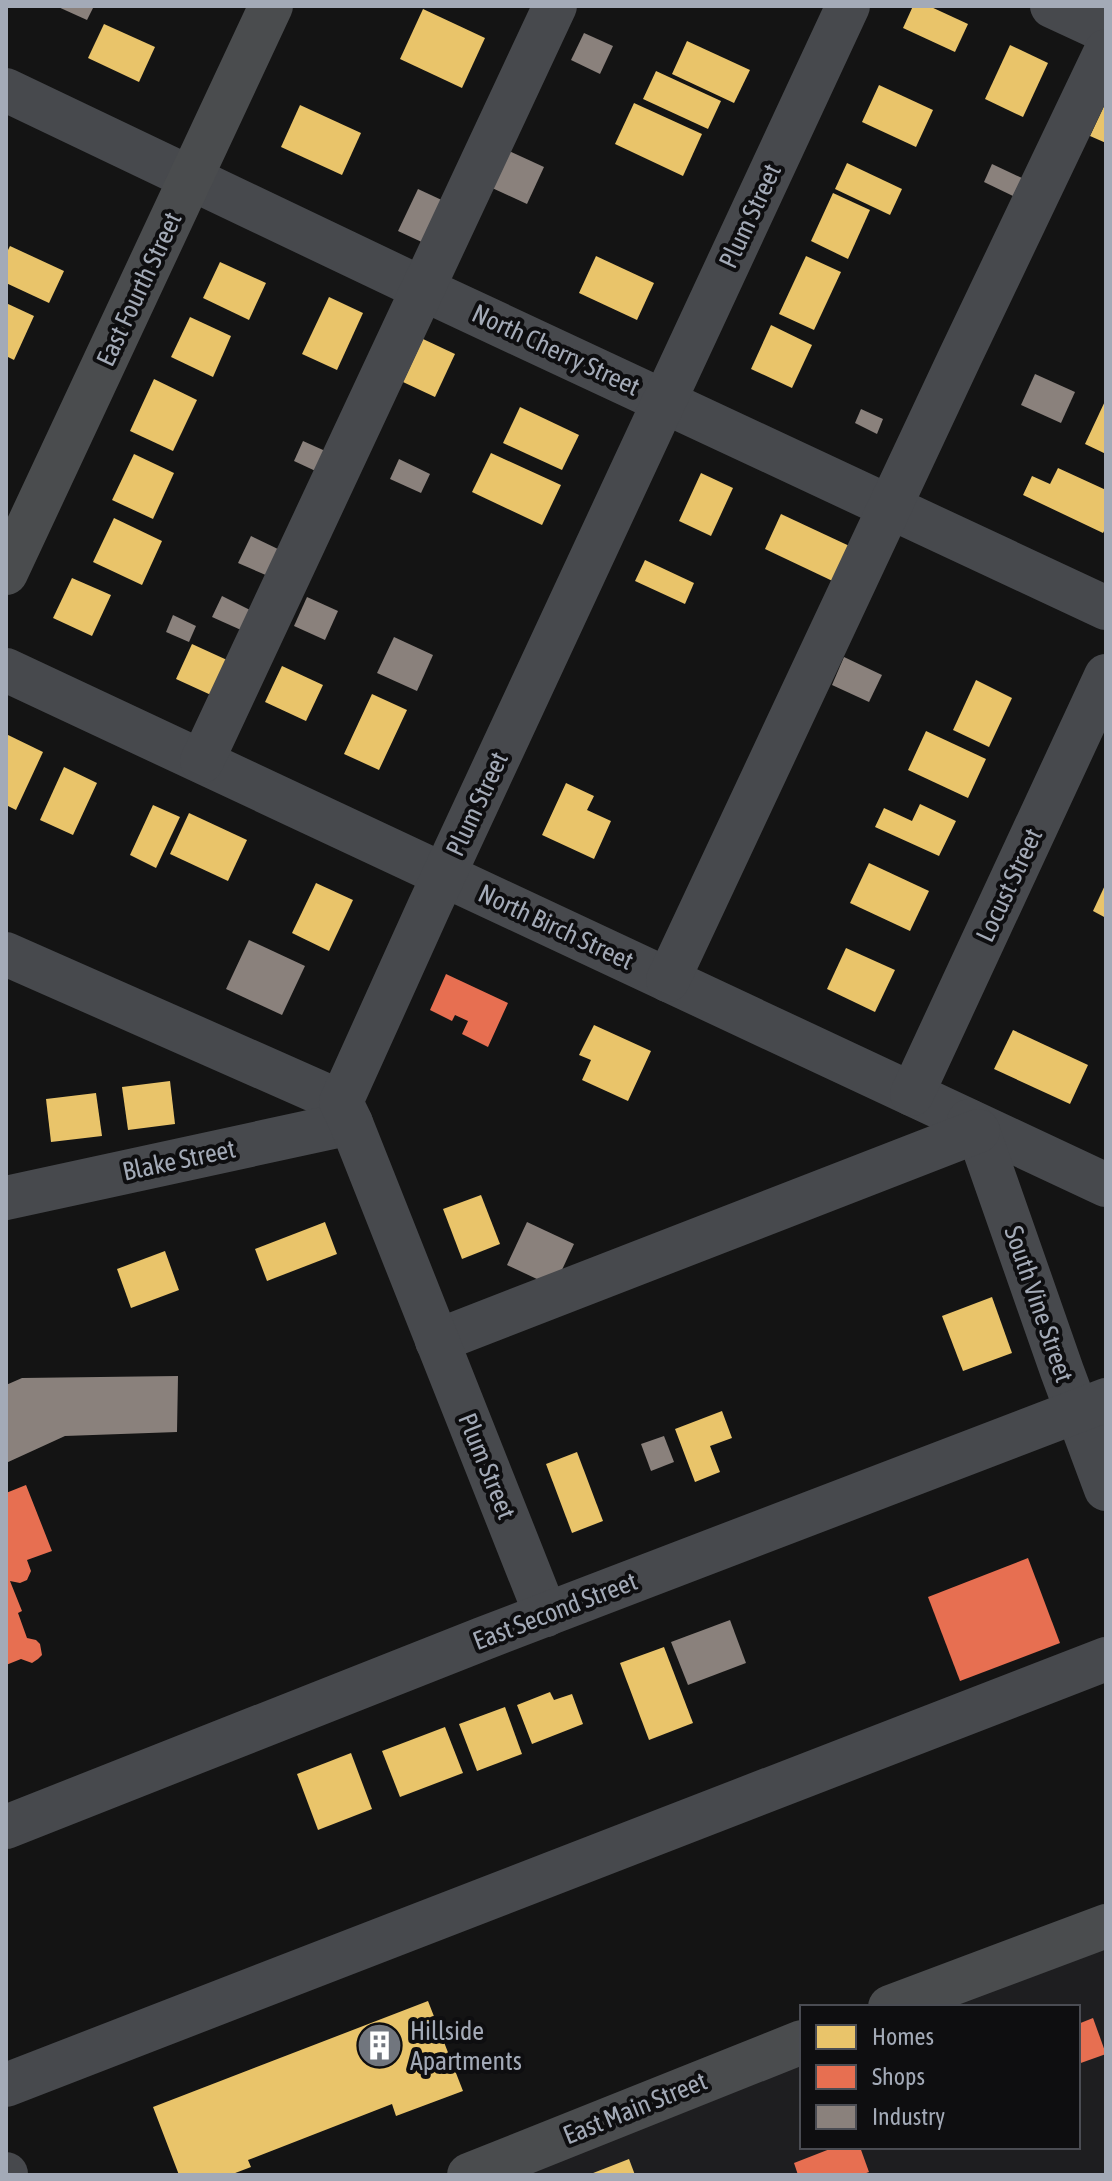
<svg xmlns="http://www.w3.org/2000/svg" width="1112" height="2181" font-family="'Asap Condensed',sans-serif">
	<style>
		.built { fill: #1e1e20 }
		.homes { fill: #e9c46a }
		.shops { fill: #e76f51 }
		.industry { fill: #8a817c }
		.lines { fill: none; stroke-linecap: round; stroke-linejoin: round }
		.minor { stroke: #47494d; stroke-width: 44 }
		.major { stroke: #4a4c4e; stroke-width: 44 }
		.labels { text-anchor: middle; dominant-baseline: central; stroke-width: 8; stroke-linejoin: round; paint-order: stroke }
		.street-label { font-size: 26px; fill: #a3aab7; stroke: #0e0e10 }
		.poi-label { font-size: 26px; fill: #a3aab7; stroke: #0e0e10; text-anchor: start }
	</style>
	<rect width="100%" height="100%" fill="#141414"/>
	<path class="built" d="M1106,1926V2175H469L802,2042V2147H1078V2007H890Z"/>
	<g class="homes">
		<path d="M913,6H929L968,24L955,52L903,28Z"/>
		<path d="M423,9L485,38L462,88L400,59Z"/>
		<path d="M104,24L155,47L139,82L88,58Z"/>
		<path d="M687,41L750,70L734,103L672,74Z"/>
		<path d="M1010,45L1048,63L1023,117L985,99Z"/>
		<path d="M656,71L721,101L708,129L643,99Z"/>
		<path d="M879,85L933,110L916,147L862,122Z"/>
		<path d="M1106,102V143L1090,136Z"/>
		<path d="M634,103L702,134L683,176L615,144Z"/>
		<path d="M300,105L361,133L342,175L281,147Z"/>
		<path d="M847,163L902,189L890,215L835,189Z"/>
		<path d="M833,193L870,210L848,259L811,241Z"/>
		<path d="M10,246L64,271L49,303L6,283V254Z"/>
		<path d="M596,256L654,283L637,320L579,293Z"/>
		<path d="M806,256L841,272L814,330L779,314Z"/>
		<path d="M220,262L266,283L249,320L203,298Z"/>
		<path d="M329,297L363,313L337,370L302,354Z"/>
		<path d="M6,303L34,316L14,360L6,356Z"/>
		<path d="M190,317L231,336L213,377L171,357Z"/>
		<path d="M771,325L812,345L792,388L751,369Z"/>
		<path d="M423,339L455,354L435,397L403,382Z"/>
		<path d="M154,379L197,400L173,451L130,431Z"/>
		<path d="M1106,399V454L1085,444Z"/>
		<path d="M520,407L579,435L562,470L503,443Z"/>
		<path d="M491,453L561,485L542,525L472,492Z"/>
		<path d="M134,454L174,473L153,519L112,500Z"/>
		<path d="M1058,468L1106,490V527L1103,533L1023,495L1032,476L1050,484Z"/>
		<path d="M701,473L733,488L711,536L679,521Z"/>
		<path d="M781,514L858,550L841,585L765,549Z"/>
		<path d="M114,518L162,541L142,585L93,562Z"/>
		<path d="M645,560L694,583L685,604L635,581Z"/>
		<path d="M72,578L111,595L92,636L53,618Z"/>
		<path d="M192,644L227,660L211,695L176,679Z"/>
		<path d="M282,666L323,685L306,721L265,702Z"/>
		<path d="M976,680L1012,698L989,747L953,730Z"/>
		<path d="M372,694L407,710L379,770L344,754Z"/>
		<path d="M926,731L986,759L968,798L908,770Z"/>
		<path d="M6,734L43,752L16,810L6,805Z"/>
		<path d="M64,767L97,783L73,835L40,820Z"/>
		<path d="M566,783L594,796L587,810L611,821L594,859L542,835Z"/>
		<path d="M920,804L956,821L939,856L875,827L884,808L912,821Z"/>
		<path d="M153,805L180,817L156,868L130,855Z"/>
		<path d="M189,813L247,840L228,881L170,854Z"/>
		<path d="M869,863L929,891L910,931L850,903Z"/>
		<path d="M316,883L353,900L329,951L292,933Z"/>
		<path d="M1106,883V918L1093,911Z"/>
		<path d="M846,948L895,970L875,1012L827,989Z"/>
		<path d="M594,1025L651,1051L628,1101L582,1080L591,1060L579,1055Z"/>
		<path d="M1013,1030L1088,1065L1070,1104L994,1069Z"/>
		<path d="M170,1081L175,1124L128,1130L122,1087Z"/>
		<path d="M96,1093L102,1136L51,1142L46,1099Z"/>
		<path d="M481,1195L500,1244L462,1259L443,1209Z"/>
		<path d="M325,1222L337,1254L267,1281L255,1249Z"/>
		<path d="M165,1251L179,1290L131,1308L117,1269Z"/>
		<path d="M992,1297L1012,1353L963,1371L942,1316Z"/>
		<path d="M722,1411L732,1438L710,1446L720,1472L695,1482L675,1429Z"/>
		<path d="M577,1452L603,1521L572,1533L546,1464Z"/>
		<path d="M664,1647L693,1723L649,1740L620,1663Z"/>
		<path d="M550,1692L554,1700L572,1694L583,1724L532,1744L517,1705Z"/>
		<path d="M505,1707L522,1754L477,1771L459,1724Z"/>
		<path d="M445,1727L463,1773L400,1797L382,1751Z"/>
		<path d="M351,1753L372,1809L318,1830L297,1774Z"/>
		<path d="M428,2001L463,2091L396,2116L392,2104L248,2160L251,2167L230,2175H179L153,2107Z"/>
		<path d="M629,2159L635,2175H588Z"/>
	</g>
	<g class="shops">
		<path d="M446,974L508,1003L488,1047L462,1034L468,1021L455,1015L452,1021L430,1010Z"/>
		<path d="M26,1485L52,1551L27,1560L31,1571L27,1580L20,1583L10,1581L22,1611L18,1613L27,1638L36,1640L40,1644L42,1655L38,1659L32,1663L21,1659L6,1665V1493Z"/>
		<path d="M1028,1558L1060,1643L960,1681L928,1597Z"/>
		<path d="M1093,2018L1106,2054L1078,2064V2024Z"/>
		<path d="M835,2147H860L869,2172L861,2175H798L794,2163Z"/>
	</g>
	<g class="industry">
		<path d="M56,6H94L87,20Z"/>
		<path d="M584,33L613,46L600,74L571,60Z"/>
		<path d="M507,150L544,167L527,204L490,187Z"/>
		<path d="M992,164L1022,178L1013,196L984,182Z"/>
		<path d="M418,189L446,202L426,244L398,231Z"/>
		<path d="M1035,374L1075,392L1061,423L1021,405Z"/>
		<path d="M861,409L883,419L877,434L855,423Z"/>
		<path d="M303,441L332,454L322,474L294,461Z"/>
		<path d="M399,459L430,474L421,493L390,479Z"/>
		<path d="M251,536L280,550L268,576L238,563Z"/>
		<path d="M222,596L250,610L241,630L212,617Z"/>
		<path d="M307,597L338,611L325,640L294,626Z"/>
		<path d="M173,615L196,626L189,642L166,632Z"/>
		<path d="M394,637L433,655L417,691L377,673Z"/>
		<path d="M844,657L882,675L869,702L832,685Z"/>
		<path d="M249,940L305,966L282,1015L226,989Z"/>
		<path d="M527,1222L574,1244L554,1287L507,1265Z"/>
		<path d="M178,1376L177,1432L65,1436L6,1463V1385L22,1378Z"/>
		<path d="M664,1436L674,1462L651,1471L641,1444Z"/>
		<path d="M730,1620L746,1663L688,1685L671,1642Z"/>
	</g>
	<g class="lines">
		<g class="minor">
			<path d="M1052,6L1106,31"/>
			<path d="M6,90L423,289L1106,608"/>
			<path d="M6,670L1106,1185"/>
			<path d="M202,761L555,6"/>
			<path d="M6,954L341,1102"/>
			<path d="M668,980L960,357L1106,51"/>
			<path d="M912,1094L1106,676"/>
			<path d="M969,1121L978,1131L1062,1371L1106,1489"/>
			<path d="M6,1198L351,1123"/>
			<path d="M437,1341L978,1131"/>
			<path d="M546,1615L351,1123L341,1102L429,907L848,6"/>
			<path d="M6,1827L482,1639L1106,1400"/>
			<path d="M6,2085L1106,1659"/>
			<path d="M6,2174V2175"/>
		</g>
		<g class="major">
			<path d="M6,573L271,6"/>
			<path d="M890,2007L1106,1926"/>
			<path d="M469,2175L802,2042"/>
		</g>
	</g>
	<defs>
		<symbol id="building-disc" viewBox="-11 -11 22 22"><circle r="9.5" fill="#71767e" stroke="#0e0e10"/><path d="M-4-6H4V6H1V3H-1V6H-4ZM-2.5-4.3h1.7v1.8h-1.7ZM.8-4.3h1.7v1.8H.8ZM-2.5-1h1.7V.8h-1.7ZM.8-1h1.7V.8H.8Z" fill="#fff"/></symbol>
	</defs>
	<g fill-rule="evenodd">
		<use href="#building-disc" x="354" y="2020" width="51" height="51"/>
	</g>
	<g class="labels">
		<g class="street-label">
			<text transform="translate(750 216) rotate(-65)">Plum Street</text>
			<text transform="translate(139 289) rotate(-65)">East Fourth Street</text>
			<text transform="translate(556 350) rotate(25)">North Cherry Street</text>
			<text transform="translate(477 804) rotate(-65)">Plum Street</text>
			<text transform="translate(1009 885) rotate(-65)">Locust Street</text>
			<text transform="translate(556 927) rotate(25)">North Birch Street</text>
			<text transform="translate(179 1160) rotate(-12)">Blake Street</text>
			<text transform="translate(1039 1304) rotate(71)">South Vine Street</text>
			<text transform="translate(487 1466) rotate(68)">Plum Street</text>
			<text transform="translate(555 1611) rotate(-21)">East Second Street</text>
			<text transform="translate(635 2108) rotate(-22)">East Main Street</text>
		</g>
		<g class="poi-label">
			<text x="410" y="2031">Hillside<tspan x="410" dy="30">Apartments</tspan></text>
		</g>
	</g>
	<rect width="1112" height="2181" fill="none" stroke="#a3aab7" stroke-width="16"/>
	<rect x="800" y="2005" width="280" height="144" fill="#0e0e10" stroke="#4a4c53" stroke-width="2"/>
	<rect x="816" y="2025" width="40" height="24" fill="#e9c46a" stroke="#4a4c53" stroke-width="2"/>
	<text x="872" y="2045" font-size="24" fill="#a3aab7">Homes</text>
	<rect x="816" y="2065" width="40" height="24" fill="#e76f51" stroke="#4a4c53" stroke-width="2"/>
	<text x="872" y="2085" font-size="24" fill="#a3aab7">Shops</text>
	<rect x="816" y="2105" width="40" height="24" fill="#8a817c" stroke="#4a4c53" stroke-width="2"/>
	<text x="872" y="2125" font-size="24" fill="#a3aab7">Industry</text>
</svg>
